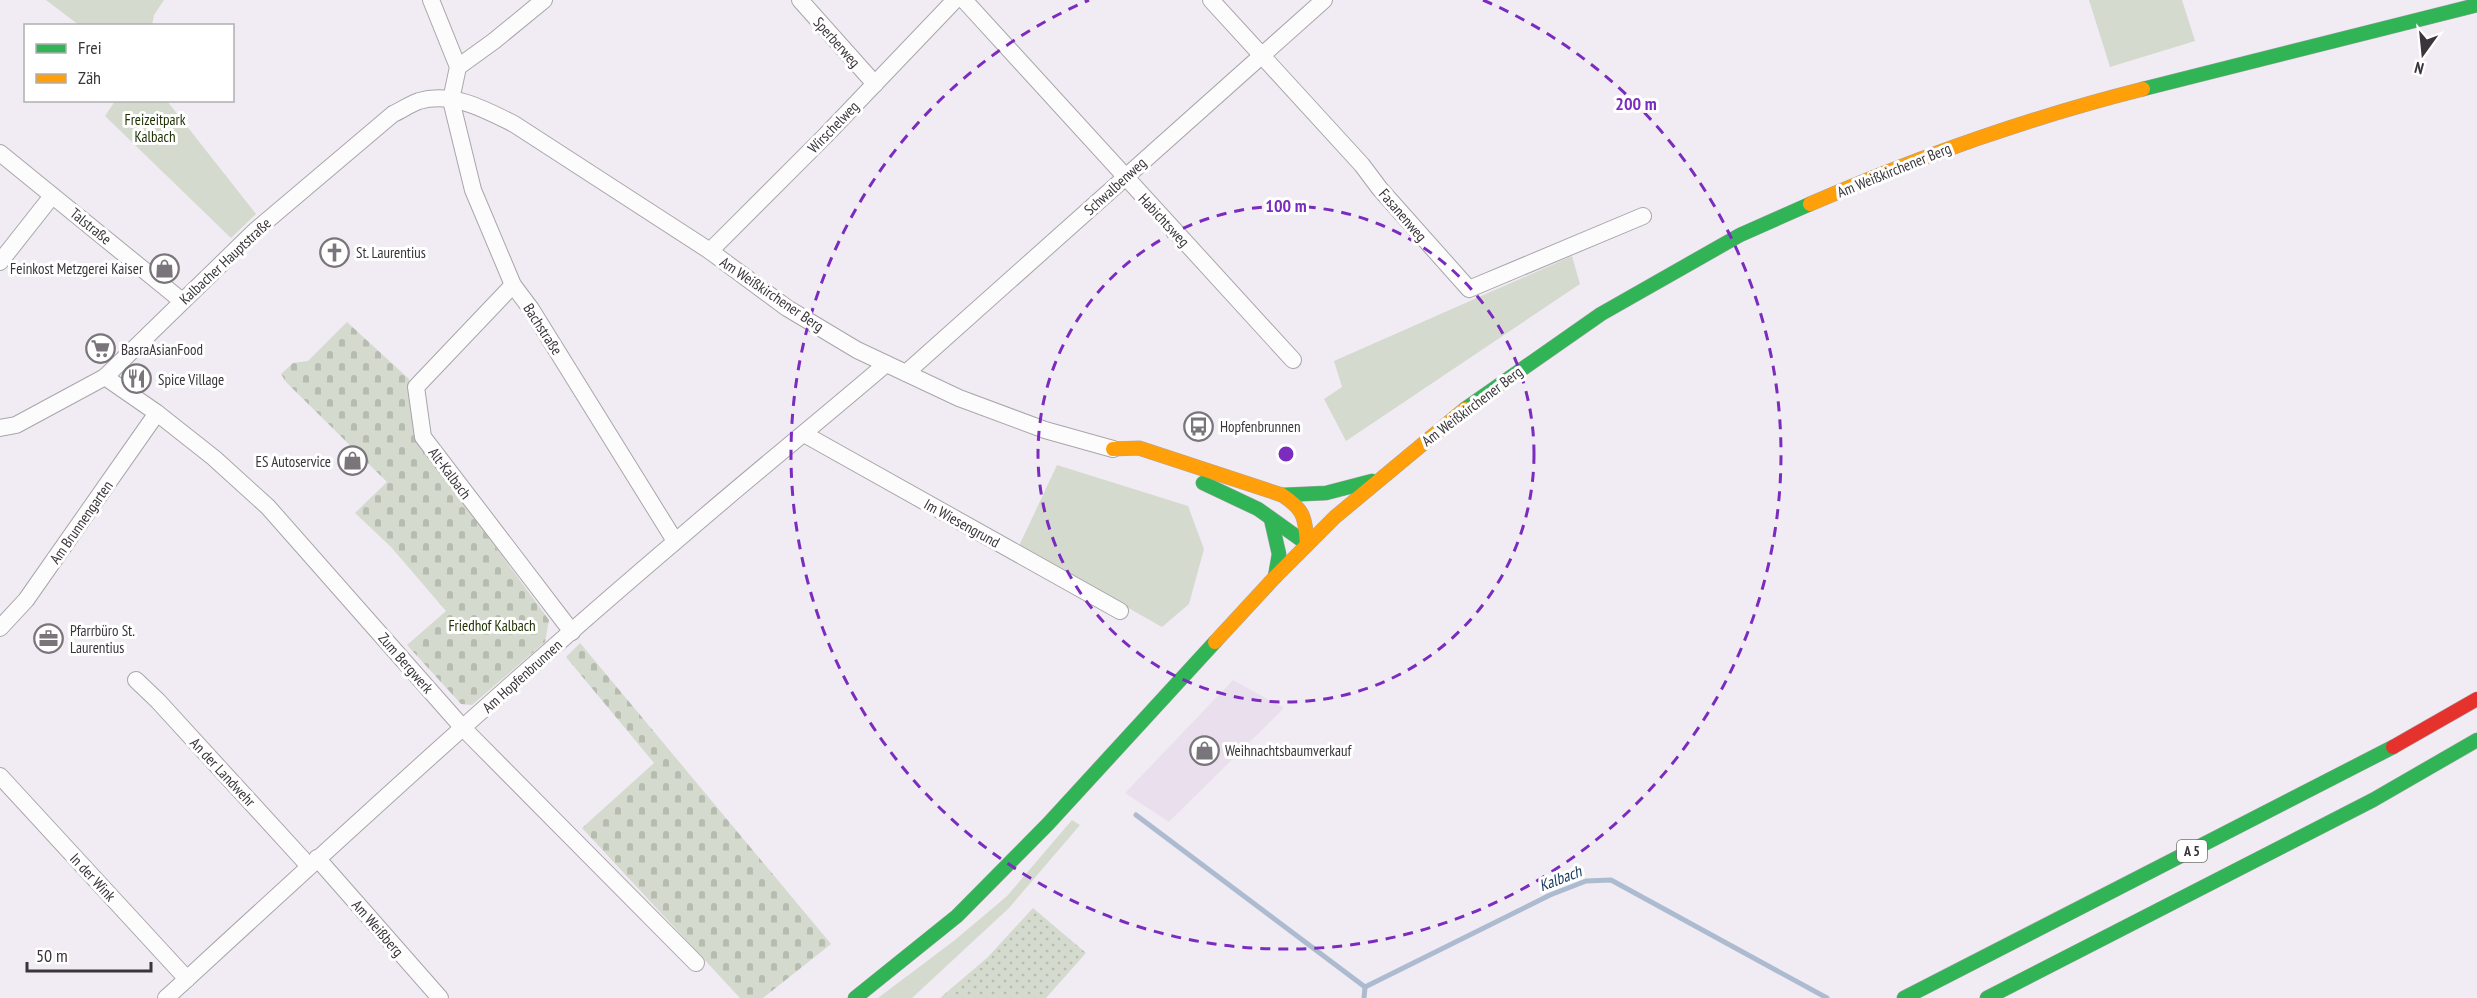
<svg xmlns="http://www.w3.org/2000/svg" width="2477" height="998" font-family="'PT Sans Narrow',sans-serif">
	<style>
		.built { fill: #eae0ed }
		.green { fill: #d4dacd }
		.cemetery { fill: url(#cemetery-stones) }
		.garden { fill: url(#garden-dots) }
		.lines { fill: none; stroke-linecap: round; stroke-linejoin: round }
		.stream { stroke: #acbbcf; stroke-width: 5 }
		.street-casing { stroke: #a9a5aa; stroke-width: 18 }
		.fast-casing { stroke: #a9a5aa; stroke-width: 15 }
		.slow-casing { stroke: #a9a5aa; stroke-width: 15 }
		.jam-casing { stroke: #a9a5aa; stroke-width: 15 }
		.street { stroke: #fdfcfd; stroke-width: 16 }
		.fast { stroke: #30b455; stroke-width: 14 }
		.slow { stroke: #ff9f0a; stroke-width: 14 }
		.jam { stroke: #e5322d; stroke-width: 14 }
		.ring { fill: none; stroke: #7b2cbf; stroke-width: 3; stroke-dasharray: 10 8 }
		.labels { text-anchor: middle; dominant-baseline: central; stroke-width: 6; stroke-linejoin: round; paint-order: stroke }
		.shield { fill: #fff; stroke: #747275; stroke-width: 1.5 }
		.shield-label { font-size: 14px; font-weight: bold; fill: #39353a }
		.street-label { font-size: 15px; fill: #39353a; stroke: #fff }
		.park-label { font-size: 15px; fill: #1d3001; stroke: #fff }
		.poi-label { font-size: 15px; fill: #39353a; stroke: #fff; text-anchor: start }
		.water-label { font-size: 16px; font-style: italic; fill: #183d60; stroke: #fff }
		.centre { fill: #7b2cbf; stroke: #fff; stroke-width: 3 }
		.ring-label { font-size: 18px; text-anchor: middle; font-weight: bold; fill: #7b2cbf; stroke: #fff; stroke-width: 6; stroke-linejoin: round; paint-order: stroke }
	</style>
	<defs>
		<pattern id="cemetery-stones" width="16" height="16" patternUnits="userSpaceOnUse" patternTransform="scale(1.5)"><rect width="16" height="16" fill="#d4dacd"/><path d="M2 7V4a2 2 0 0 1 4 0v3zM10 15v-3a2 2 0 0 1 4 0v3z" fill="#b7bcb1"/></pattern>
		<pattern id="garden-dots" width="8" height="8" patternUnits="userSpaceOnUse" patternTransform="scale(1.5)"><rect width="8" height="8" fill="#d4dacd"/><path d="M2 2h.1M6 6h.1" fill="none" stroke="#b7bcb1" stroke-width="1.8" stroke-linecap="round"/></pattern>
	</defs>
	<rect width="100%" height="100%" fill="#f1ecf3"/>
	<path class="built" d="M1233,680L1284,708L1169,822L1125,793Z"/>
	<g class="green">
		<path d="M46,0H164L154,15L152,25H79Z"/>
		<path d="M2089,0H2182L2195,41L2110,67Z"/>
		<path d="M115,101H167L256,214L231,238L105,116Z"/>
		<path d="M1572,256L1580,284L1346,441L1324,399L1342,387L1334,361Z"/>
		<path d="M1057,465L1188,506L1204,549L1189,604L1162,627L1019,546Z"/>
		<path d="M1072,820L1080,825L1009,908L912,998H878L955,940L1007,896Z"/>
	</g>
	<g class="cemetery">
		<path d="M347,322L409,379L417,440L549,620L545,642L472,705L461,704L407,645L446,611L391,547L355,513L387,482L286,382L281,374L293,363L308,361Z"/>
		<path d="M580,643L831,944L763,998H740L582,828L654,763L566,657Z"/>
	</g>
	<path class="garden" d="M1033,908L1086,953L1046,998H940L988,957Z"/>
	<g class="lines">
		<g class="stream">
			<path d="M1136,815L1365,987L1550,895L1586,881L1611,880L1827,998"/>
			<path d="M1364,998L1365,987"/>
		</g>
		<defs>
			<g id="street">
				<path d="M431,0L458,67L451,100L473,190L513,285L531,309L675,541"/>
				<path d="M800,0L875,84"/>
				<path d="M964,0L1293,360"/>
				<path d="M1211,0L1362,165L1380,189L1469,289L1643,216"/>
				<path d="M458,67L494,41L544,0"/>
				<path d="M0,153L182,301"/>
				<path d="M710,251L825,136L955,0"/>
				<path d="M0,262L52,196"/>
				<path d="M513,285L416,387L423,437L572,632"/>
				<path d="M906,373L1324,0"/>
				<path d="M105,377L157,413L214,458L268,507L463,728L696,963"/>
				<path d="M0,428L16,425L105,377L256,230L393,114C402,110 410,104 419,101C452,91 486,110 514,124L710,251L787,308L857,350L959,398L1045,430L1113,449"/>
				<path d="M804,434L1120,611"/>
				<path d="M0,628L26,600L157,413"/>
				<path d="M136,680L158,701L308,865"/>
				<path d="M0,776L187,979"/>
				<path d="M317,858L440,998"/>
				<path d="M166,998C334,844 502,689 676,541C745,481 817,423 886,364"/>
			</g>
			<g id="fast">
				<path d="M2143,89L2477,5"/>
				<path d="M1465,409L1601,314L1740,235L1810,204"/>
				<path d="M1203,483L1258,509L1307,544"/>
				<path d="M1282,495L1326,493L1372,481"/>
				<path d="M1271,519L1279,554L1275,577"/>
				<path d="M855,998L957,916L1048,824L1215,642"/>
				<path d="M1904,998L2393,747"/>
				<path d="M1987,998L2373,800L2477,740"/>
			</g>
			<g id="slow">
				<path d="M1810,204C1918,157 2028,118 2143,89"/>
				<path d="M1113,449L1139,448L1282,495C1305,510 1305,518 1307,544"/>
				<path d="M1215,642L1275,577L1335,517L1465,409"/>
			</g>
			<path id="jam" d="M2393,747L2477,699"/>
		</defs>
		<use href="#street" class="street-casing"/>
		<use href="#fast" class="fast-casing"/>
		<use href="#slow" class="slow-casing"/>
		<use href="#jam" class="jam-casing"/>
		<use href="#street" class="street"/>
		<use href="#fast" class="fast"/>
		<use href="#slow" class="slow"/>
		<use href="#jam" class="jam"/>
	</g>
	<g class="ring">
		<circle cx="1286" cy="454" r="248"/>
		<path d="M1483 0A495 495 0 1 1 1089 0"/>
	</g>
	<defs>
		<symbol id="church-ring" viewBox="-11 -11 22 22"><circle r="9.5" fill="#fff" stroke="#79757b" stroke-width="1.5"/><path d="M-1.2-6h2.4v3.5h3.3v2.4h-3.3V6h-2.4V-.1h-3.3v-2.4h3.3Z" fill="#79757b"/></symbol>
		<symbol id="shop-ring" viewBox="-11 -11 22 22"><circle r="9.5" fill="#fff" stroke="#79757b" stroke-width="1.5"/><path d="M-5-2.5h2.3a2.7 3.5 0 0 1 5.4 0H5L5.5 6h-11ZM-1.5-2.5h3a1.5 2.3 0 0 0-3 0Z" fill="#79757b"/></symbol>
		<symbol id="supermarket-ring" viewBox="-11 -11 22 22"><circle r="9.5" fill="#fff" stroke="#79757b" stroke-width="1.5"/><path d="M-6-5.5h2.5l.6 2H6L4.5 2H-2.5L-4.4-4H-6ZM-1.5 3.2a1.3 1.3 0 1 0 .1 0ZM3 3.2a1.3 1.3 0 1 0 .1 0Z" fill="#79757b"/></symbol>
		<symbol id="restaurant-ring" viewBox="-11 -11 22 22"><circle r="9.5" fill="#fff" stroke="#79757b" stroke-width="1.5"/><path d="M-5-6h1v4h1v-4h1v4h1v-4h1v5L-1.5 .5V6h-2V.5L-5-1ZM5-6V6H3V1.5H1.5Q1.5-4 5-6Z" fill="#79757b"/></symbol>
		<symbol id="bus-ring" viewBox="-11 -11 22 22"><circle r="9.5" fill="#fff" stroke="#79757b" stroke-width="1.5"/><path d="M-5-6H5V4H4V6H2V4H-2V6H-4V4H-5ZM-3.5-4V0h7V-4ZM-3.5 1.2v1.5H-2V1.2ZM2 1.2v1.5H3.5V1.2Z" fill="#79757b"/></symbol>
		<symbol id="office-ring" viewBox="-11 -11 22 22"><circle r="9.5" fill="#fff" stroke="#79757b" stroke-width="1.5"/><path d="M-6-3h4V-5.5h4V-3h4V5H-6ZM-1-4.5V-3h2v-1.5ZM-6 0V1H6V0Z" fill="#79757b"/></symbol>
	</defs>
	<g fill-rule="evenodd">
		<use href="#church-ring" x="318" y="236" width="33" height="33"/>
		<use href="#shop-ring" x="148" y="252" width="33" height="33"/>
		<use href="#supermarket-ring" x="84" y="332" width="33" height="33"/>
		<use href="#restaurant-ring" x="120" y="362" width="33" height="33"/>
		<use href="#bus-ring" x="1182" y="410" width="33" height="33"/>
		<use href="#shop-ring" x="336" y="444" width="33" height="33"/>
		<use href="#office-ring" x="32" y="622" width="33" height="33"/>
		<use href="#shop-ring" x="1188" y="734" width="33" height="33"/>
	</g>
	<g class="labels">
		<rect class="shield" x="2177" y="840" width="30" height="22" rx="4.5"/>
		<g class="shield-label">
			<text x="2192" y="851">A 5</text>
		</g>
		<g class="street-label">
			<text transform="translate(837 42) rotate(48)">Sperberweg</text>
			<text transform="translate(833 127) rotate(-46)">Wirschelweg</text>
			<text transform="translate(1894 170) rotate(-22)">Am Weißkirchener Berg</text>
			<text transform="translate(1115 186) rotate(-42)">Schwalbenweg</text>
			<text transform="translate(1403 215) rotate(49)">Fasanenweg</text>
			<text transform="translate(1164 220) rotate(47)">Habichtsweg</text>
			<text transform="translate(91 226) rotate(39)">Talstraße</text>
			<text transform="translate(225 261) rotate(-43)">Kalbacher Hauptstraße</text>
			<text transform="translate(772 294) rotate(34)">Am Weißkirchener Berg</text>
			<text transform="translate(543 329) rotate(57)">Bachstraße</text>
			<text transform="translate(1472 406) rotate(-37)">Am Weißkirchener Berg</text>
			<text transform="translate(450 473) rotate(53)">Alt-Kalbach</text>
			<text transform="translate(81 522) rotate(-55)">Am Brunnengarten</text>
			<text transform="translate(962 523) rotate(29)">Im Wiesengrund</text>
			<text transform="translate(406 663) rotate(49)">Zum Bergwerk</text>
			<text transform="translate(522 676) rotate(-42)">Am Hopfenbrunnen</text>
			<text transform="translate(223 772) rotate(47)">An der Landwehr</text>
			<text transform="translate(93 877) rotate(47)">In der Wink</text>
			<text transform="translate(378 928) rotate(49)">Am Weißberg</text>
		</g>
		<g class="park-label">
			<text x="155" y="119">Freizeitpark<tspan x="155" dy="17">Kalbach</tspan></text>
			<text x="492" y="625">Friedhof Kalbach</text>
		</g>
		<g class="poi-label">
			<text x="356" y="252">St. Laurentius</text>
			<text x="143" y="268" text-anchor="end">Feinkost Metzgerei Kaiser</text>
			<text x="121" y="349">BasraAsianFood</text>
			<text x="158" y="379">Spice Village</text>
			<text x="1220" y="426">Hopfenbrunnen</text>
			<text x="331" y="461" text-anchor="end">ES Autoservice</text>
			<text x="70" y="630">Pfarrbüro St.<tspan x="70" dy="17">Laurentius</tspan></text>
			<text x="1225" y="750">Weihnachtsbaumverkauf</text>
		</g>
		<g class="water-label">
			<text transform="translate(1560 878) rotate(-21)">Kalbach</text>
		</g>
	</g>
	<circle cx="1286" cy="454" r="9" class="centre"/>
	<g class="ring-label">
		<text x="1636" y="110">200 m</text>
		<text x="1286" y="212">100 m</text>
	</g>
	<rect x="24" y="24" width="210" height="78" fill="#ffffff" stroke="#b0aeb0" stroke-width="1.5"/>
	<rect x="36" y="44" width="30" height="9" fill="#30b455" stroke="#b0aeb0" stroke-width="1.5"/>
	<text x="78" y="54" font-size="18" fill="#39353a">Frei</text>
	<rect x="36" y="74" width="30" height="9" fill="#ff9f0a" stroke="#b0aeb0" stroke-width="1.5"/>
	<text x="78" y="84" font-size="18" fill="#39353a">Zäh</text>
	<g transform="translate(2423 54) rotate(195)" stroke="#ffffff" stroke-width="4.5" paint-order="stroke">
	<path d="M0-4.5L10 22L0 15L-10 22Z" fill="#39353a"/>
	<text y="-9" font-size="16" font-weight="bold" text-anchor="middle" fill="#39353a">N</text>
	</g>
	<path d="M27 962v9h124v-9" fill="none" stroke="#39353a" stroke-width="3"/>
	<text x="36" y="962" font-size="18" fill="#39353a" stroke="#ffffff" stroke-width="4.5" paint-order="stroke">50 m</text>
</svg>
